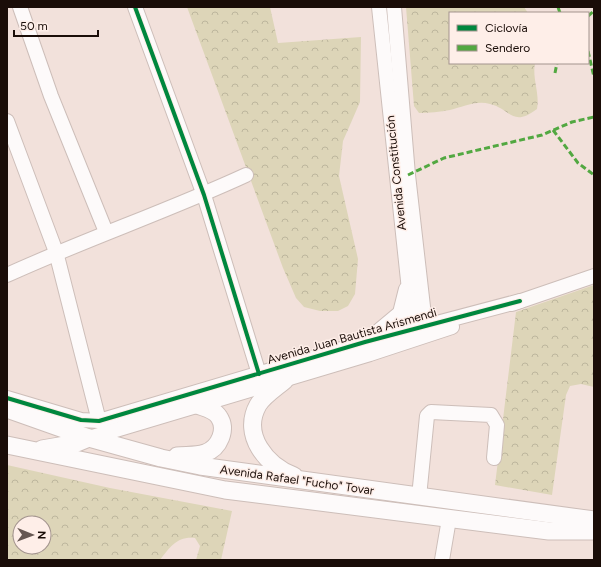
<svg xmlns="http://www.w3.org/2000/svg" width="601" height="567" font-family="Figtree,sans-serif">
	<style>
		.forest { fill: url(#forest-crowns); fill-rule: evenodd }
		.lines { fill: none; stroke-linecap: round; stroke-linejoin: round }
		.minor-casing { stroke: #cdbeb9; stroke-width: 16 }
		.major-casing { stroke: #cdbeb9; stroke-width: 19 }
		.minor { stroke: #fdfafa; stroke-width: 14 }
		.major { stroke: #fdfafa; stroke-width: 17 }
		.quiet { stroke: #52a841; stroke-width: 3; stroke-dasharray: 6 3; stroke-linecap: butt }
		.cycleway-casing { stroke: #feeee8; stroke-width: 6 }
		.cycleway { stroke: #00873e; stroke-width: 4 }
		.labels { text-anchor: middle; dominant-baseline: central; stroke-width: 3; stroke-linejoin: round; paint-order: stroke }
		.street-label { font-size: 12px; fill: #1a0d08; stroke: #feeee8 }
	</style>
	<defs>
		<pattern id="forest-crowns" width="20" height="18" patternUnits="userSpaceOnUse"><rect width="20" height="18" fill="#ddd5b8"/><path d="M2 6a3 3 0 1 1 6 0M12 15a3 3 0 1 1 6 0" fill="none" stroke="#bdb69d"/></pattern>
	</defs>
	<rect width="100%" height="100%" fill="#f2e1db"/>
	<g class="forest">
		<path d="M187,7H270L278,43L361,37L360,102L343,141L339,176L358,259L355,294L348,306L338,311H320L304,307L296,298L283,268Z"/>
		<path d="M406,7H524L528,13H450V63H535C532,79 540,93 537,109C512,128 511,109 490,104C476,100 463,107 450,110C440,112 429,113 419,113L414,106Z"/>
		<path d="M594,285V387L581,384L570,386L566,395L552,495L495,485L516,312Z"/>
		<path d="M7,465L110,488L232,511L221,560H196L200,546L195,538C177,536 170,547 160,560H7ZM20,523H44V547H20Z"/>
	</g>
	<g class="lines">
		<defs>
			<g id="minor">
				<path d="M20,7L51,96L106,232"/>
				<path d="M135,7L204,195L259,374"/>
				<path d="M379,7L414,337"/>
				<path d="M394,7L408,175L426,333"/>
				<path d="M7,121L56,252L99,421"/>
				<path d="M7,275C86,239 168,211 246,175"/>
				<path d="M512,304L594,276"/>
				<path d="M370,338L400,313L406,289"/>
				<path d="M7,398L81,420L99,421L365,342L520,301"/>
				<path d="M89,438L370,354L452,327"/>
				<path d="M419,497L427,416L431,412L491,415L497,425L494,458"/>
				<path d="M442,560L449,519"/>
			</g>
			<g id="major">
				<path d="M285,380C277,387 263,396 258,405C241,435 267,466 294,476"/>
				<path d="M7,409L89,438L161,458L200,466L594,520"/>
				<path d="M7,445L225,490L549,531H594"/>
				<path d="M42,449L77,443L89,438"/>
				<path d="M177,456C186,455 197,456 205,453C220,448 227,429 219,417C214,409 205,408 197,405"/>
			</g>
		</defs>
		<use href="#minor" class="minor-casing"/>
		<use href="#major" class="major-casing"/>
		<use href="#minor" class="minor"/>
		<use href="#major" class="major"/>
		<g class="quiet">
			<path d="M558,7L560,13"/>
			<path d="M588,16L594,11"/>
			<path d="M588,51L594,77"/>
			<path d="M555,73L557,63"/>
			<path d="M553,130L578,163L594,175"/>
			<path d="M408,175L444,158L542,135L572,122L594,117"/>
		</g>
		<defs>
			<g id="cycleway">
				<path d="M135,7L204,195L259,374"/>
				<path d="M7,398L81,420L99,421L365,342L520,301"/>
			</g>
		</defs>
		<use href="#cycleway" class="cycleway-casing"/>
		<use href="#cycleway" class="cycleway"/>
	</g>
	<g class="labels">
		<g class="street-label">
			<text transform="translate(396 173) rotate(-96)">Avenida Constitución</text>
			<text transform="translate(352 336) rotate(-16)">Avenida Juan Bautista Arismendi</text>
			<text transform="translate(297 480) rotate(8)">Avenida Rafael "Fucho" Tovar</text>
		</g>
	</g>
	<rect width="601" height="567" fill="none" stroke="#1a0d08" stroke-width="16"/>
	<rect x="449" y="12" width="140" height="52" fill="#feeee8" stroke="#a3948e"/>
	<rect x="457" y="25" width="20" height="6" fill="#00873e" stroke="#a3948e"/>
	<text x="485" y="32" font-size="12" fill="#1a0d08">Ciclovía</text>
	<rect x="457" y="45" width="20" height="6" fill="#52a841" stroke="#a3948e"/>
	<text x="485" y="52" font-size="12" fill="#1a0d08">Sendero</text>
	<g transform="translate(32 535) rotate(91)"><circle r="19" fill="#feeee8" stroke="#a3948e"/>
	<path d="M0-3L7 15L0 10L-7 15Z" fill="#665752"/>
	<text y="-6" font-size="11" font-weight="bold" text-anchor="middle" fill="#1a0d08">N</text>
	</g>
	<path d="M14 30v6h84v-6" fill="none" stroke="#1a0d08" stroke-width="2"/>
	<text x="20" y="30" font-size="12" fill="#1a0d08" stroke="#feeee8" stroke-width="3" paint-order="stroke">50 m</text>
</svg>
